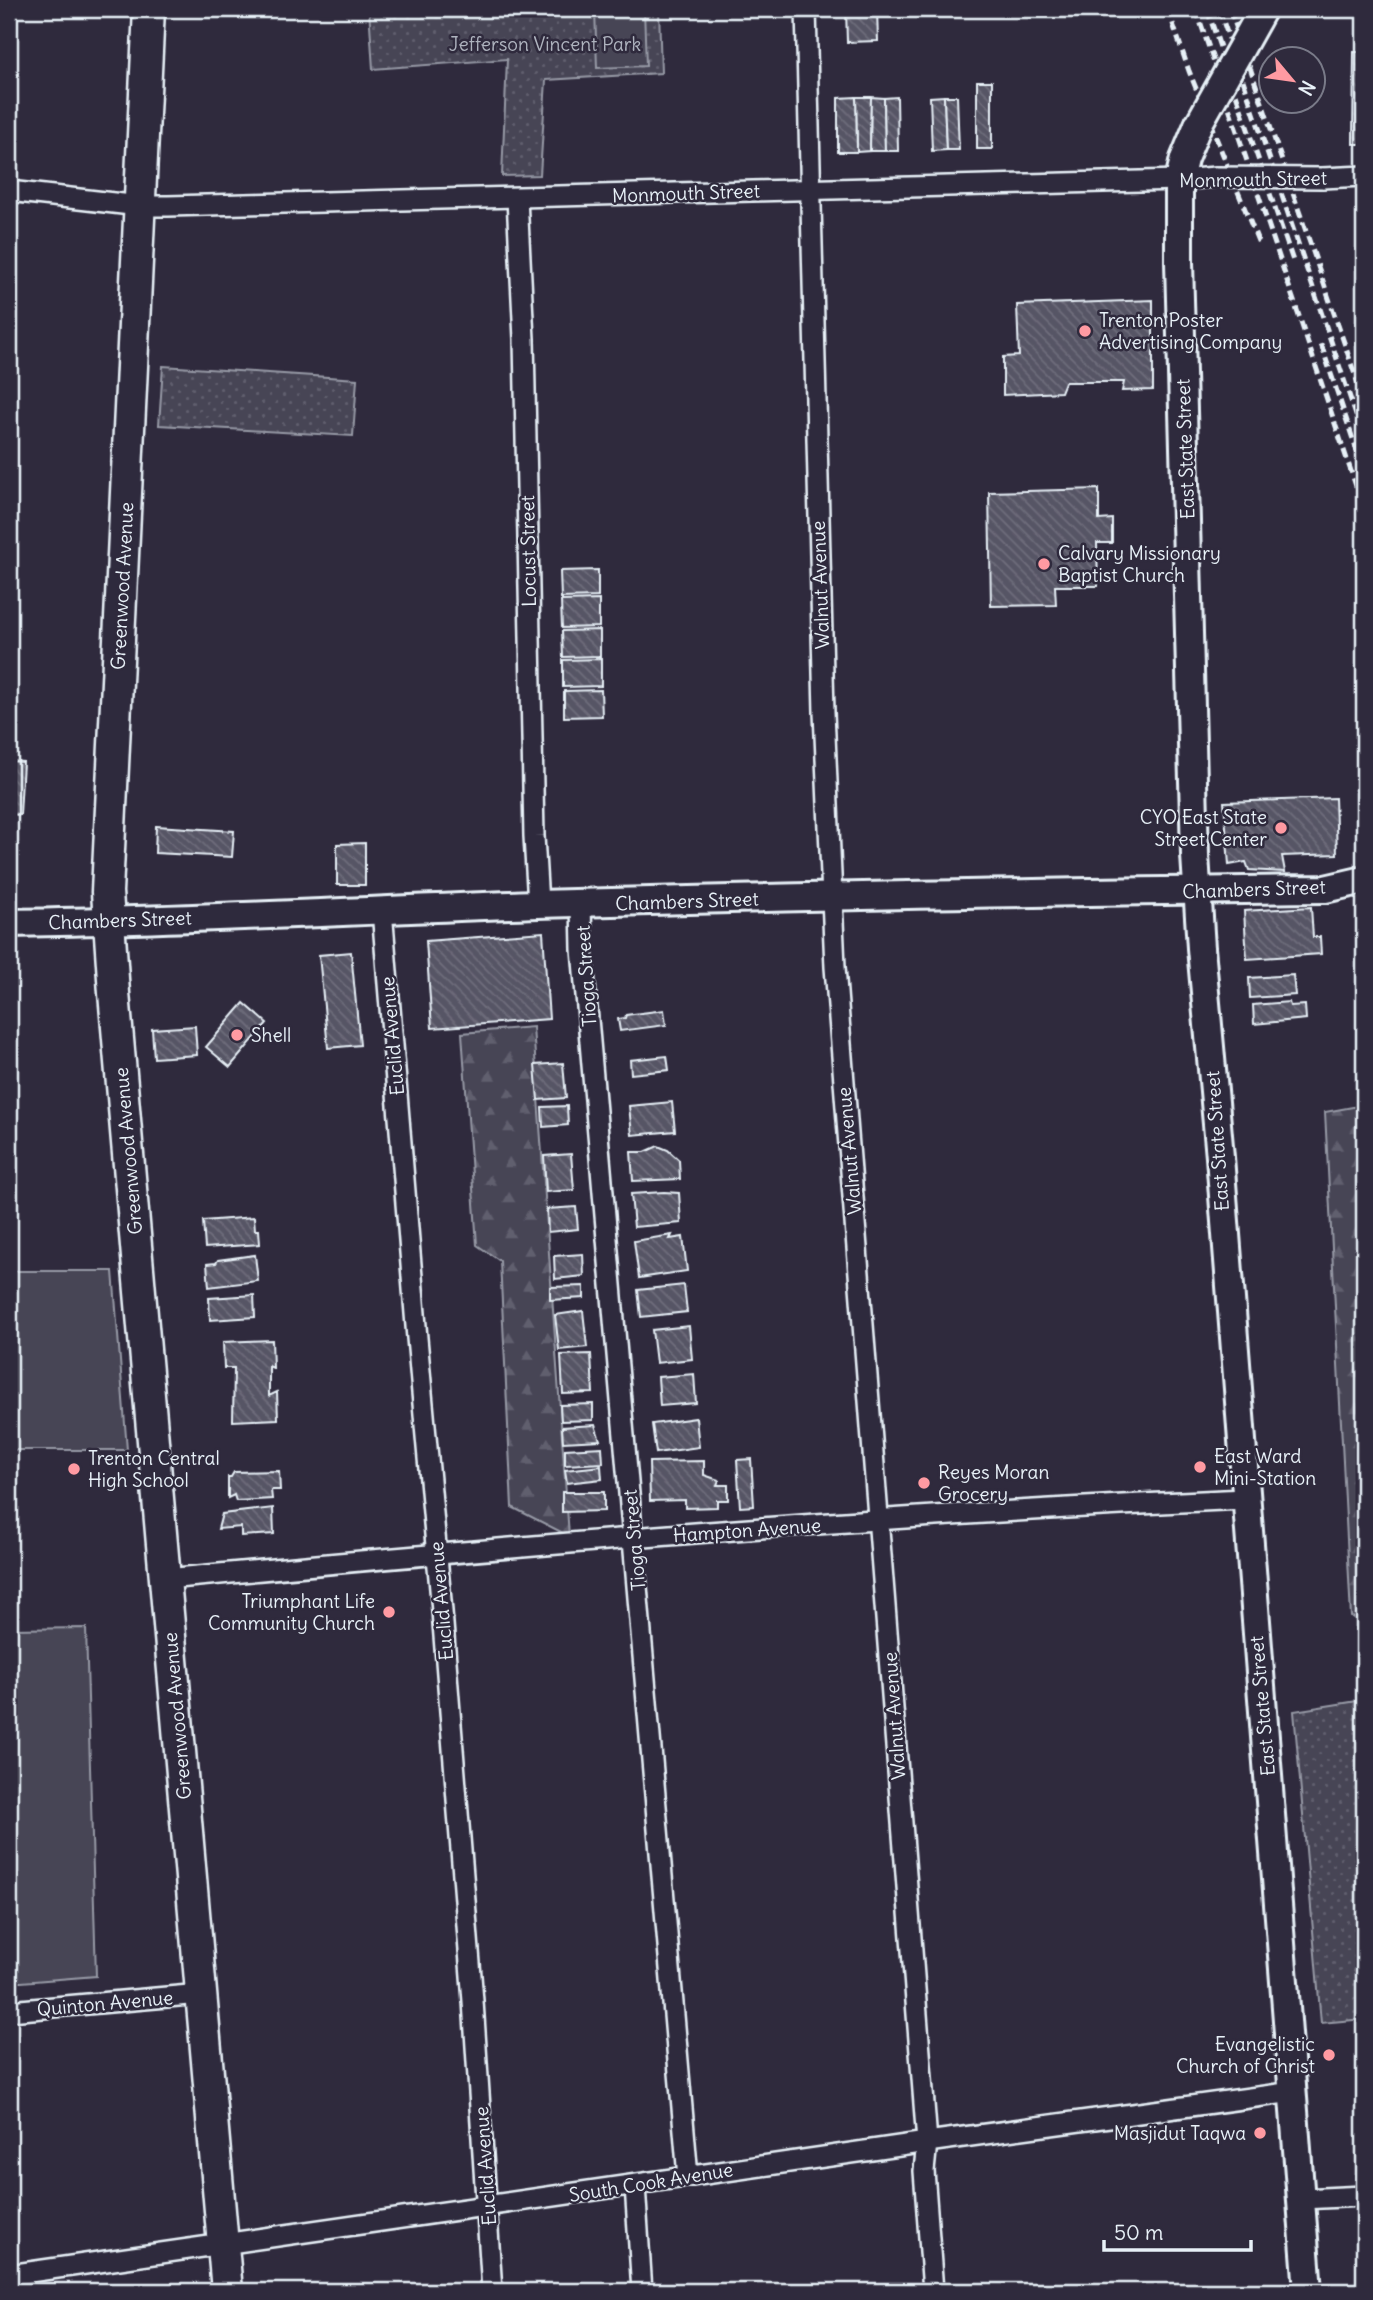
<svg xmlns="http://www.w3.org/2000/svg" width="1373" height="2300" font-family="Delius,sans-serif">
	<style>
		.forest { fill: url(#forest-firs); stroke: #979aa6; stroke-width: 2 }
		.park { fill: url(#park-dots); stroke: #979aa6; stroke-width: 2 }
		.pitch { fill: #464455; stroke: #979aa6; stroke-width: 2 }
		.building { fill: url(#building-back-hatch); stroke: #e8f1f8; stroke-width: 2 }
		.lines { fill: none; stroke-linecap: round; stroke-linejoin: round }
		.street-casing { stroke: #e8f1f8; stroke-width: 24 }
		.secondary-casing { stroke: #e8f1f8; stroke-width: 32 }
		.primary-casing { stroke: #e8f1f8; stroke-width: 35 }
		.street { stroke: #2f2a3d; stroke-width: 19 }
		.secondary { stroke: #2f2a3d; stroke-width: 26 }
		.primary { stroke: #2f2a3d; stroke-width: 30 }
		.rail { stroke: #e8f1f8; stroke-width: 5; stroke-dasharray: 10 5; stroke-linecap: butt }
		.street-bridge-casing { stroke: #e8f1f8; stroke-width: 24; stroke-linecap: butt }
		.secondary-bridge-casing { stroke: #e8f1f8; stroke-width: 32; stroke-linecap: butt }
		.street-bridge { stroke: #2f2a3d; stroke-width: 19 }
		.secondary-bridge { stroke: #2f2a3d; stroke-width: 26 }
		.poi-dot { fill: #ff9aa2; stroke: #2f2a3d; stroke-width: 2.5 }
		.labels { text-anchor: middle; dominant-baseline: central; stroke-width: 5; stroke-linejoin: round; paint-order: stroke }
		.park-label { font-size: 19px; fill: #afb4bf; stroke: #2f2a3d }
		.street-label { font-size: 19px; fill: #e8f1f8; stroke: #2f2a3d }
		.poi-label { font-size: 19px; fill: #e8f1f8; stroke: #2f2a3d; text-anchor: start }
	</style>
	<defs>
		<pattern id="forest-firs" width="22" height="20" patternUnits="userSpaceOnUse" patternTransform="scale(1.75)"><rect width="22" height="20" fill="#464455"/><path d="M5 1l3.5 6h-7zM16 11l3.5 6h-7z" fill="#615f6e"/></pattern>
		<pattern id="park-dots" width="8" height="8" patternUnits="userSpaceOnUse" patternTransform="scale(1.75)"><rect width="8" height="8" fill="#464455"/><path d="M2 2h.1M6 6h.1" fill="none" stroke="#615f6e" stroke-width="1.8" stroke-linecap="round"/></pattern>
		<pattern id="building-back-hatch" width="6" height="6" patternUnits="userSpaceOnUse" patternTransform="scale(1.75)"><rect width="6" height="6" fill="#575565"/><path d="M-1 5l2 2M0 0l6 6M5-1l2 2" fill="none" stroke="#6f6e7c"/></pattern>
	</defs>
	<rect width="100%" height="100%" fill="#2f2a3d"/>
	<filter id="ink" filterUnits="userSpaceOnUse"><feTurbulence type="fractalNoise" baseFrequency=".0143" numOctaves="2"/><feDisplacementMap in="SourceGraphic" scale="14" xChannelSelector="R" yChannelSelector="G"/><feConvolveMatrix kernelMatrix="1 2 1 2 8 2 1 2 1" color-interpolation-filters="sRGB"/></filter>
	<g filter="url(#ink)">
		<g class="forest">
			<path d="M533,1027L569,1536L512,1507L500,1261L477,1245L462,1033Z"/>
			<path d="M1364,1105V1620L1351,1617L1325,1112Z"/>
		</g>
		<g class="park">
			<path d="M369,9H659L661,73L546,80L540,175L502,176L507,59L373,69Z"/>
			<path d="M163,366L357,379L353,436L159,425Z"/>
			<path d="M1364,1700V2019L1321,2023L1294,1711Z"/>
		</g>
		<g class="pitch">
			<path d="M595,9H644L646,66L597,68Z"/>
			<path d="M9,1271H113L127,1450H9Z"/>
			<path d="M86,1628L96,1976L9,1983V1629Z"/>
		</g>
		<g class="building">
			<path d="M846,9H877L878,41L847,42Z"/>
			<path d="M1354,52H1364V144H1353Z"/>
			<rect x="977" y="81" width="15" height="68"/>
			<path d="M944,96L946,150L932,151L930,97Z"/>
			<path d="M944,96H957L959,150H946Z"/>
			<path d="M856,97H871L870,151L857,152Z"/>
			<path d="M856,97L857,152H838V98Z"/>
			<path d="M871,97L884,98L885,151H870Z"/>
			<path d="M897,97L898,151H885L884,98Z"/>
			<path d="M1153,300V390L1122,391L1124,382H1065L1061,392L1003,395V357L1019,356L1017,305Z"/>
			<path d="M1099,489V520L1112,519V543H1097L1098,586H1055L1056,605L991,606L989,492Z"/>
			<path d="M598,570V597L561,598L560,571Z"/>
			<path d="M599,600V627L562,628L561,601Z"/>
			<path d="M600,630V656L563,657L562,631Z"/>
			<path d="M601,659V686L563,687V660Z"/>
			<path d="M601,690L602,716L564,717V691Z"/>
			<path d="M9,761L23,762L20,815L9,814Z"/>
			<path d="M1335,798L1337,854L1282,856L1285,872L1249,870L1246,862L1229,865L1224,802Z"/>
			<path d="M156,826L234,831L232,857L155,853Z"/>
			<path d="M365,843V885H337V844Z"/>
			<path d="M1311,907L1313,937H1320L1321,954L1247,959L1244,911Z"/>
			<path d="M543,932L549,1019L432,1028L426,941Z"/>
			<path d="M351,952L360,1045L328,1048L319,955Z"/>
			<path d="M1293,975L1295,995L1250,998L1249,978Z"/>
			<path d="M1289,1002L1290,1006L1305,1005L1306,1019L1254,1024L1253,1005Z"/>
			<path d="M244,1003L267,1023L230,1067L206,1047Z"/>
			<path d="M664,1010L666,1025L620,1031L618,1019L625,1018L626,1015Z"/>
			<path d="M195,1026L197,1055L154,1058L152,1029Z"/>
			<path d="M667,1056L669,1070L631,1074L630,1060Z"/>
			<path d="M563,1063L566,1098L538,1100L535,1065Z"/>
			<path d="M672,1102L675,1131L632,1135L629,1106Z"/>
			<path d="M567,1106L568,1125L543,1127L542,1107Z"/>
			<path d="M658,1146L668,1150L679,1160L680,1179L633,1181L631,1152H645Z"/>
			<path d="M571,1154L574,1190L546,1192L544,1156Z"/>
			<path d="M664,1192L679,1193L681,1223L634,1227L631,1194Z"/>
			<path d="M576,1207L578,1229L548,1232L547,1209Z"/>
			<path d="M254,1217L255,1230H259L260,1244L205,1248L203,1221Z"/>
			<path d="M672,1235L670,1239L683,1237L687,1271L639,1278L634,1241Z"/>
			<path d="M583,1254L584,1276L555,1279L554,1256Z"/>
			<path d="M255,1255L258,1281L209,1287L207,1264L216,1263L218,1260Z"/>
			<path d="M684,1285L687,1312L641,1317L638,1290Z"/>
			<path d="M584,1286V1298L550,1300V1287Z"/>
			<path d="M254,1295L255,1317L210,1320L209,1298Z"/>
			<path d="M583,1311L587,1347L559,1350L555,1315Z"/>
			<path d="M689,1326L692,1359L656,1363L652,1330Z"/>
			<path d="M272,1340L273,1368L269,1366V1396L277,1392L278,1419L233,1421L234,1368H224L223,1342Z"/>
			<path d="M591,1354L593,1393L563,1394L561,1355Z"/>
			<path d="M694,1374L696,1403L660,1406L658,1377Z"/>
			<path d="M593,1404V1420L561,1421L560,1405Z"/>
			<path d="M696,1418L699,1447L656,1453L652,1424Z"/>
			<path d="M595,1425L600,1440L563,1442L562,1427Z"/>
			<path d="M602,1447L603,1463L565,1465V1449Z"/>
			<path d="M751,1459L754,1506L740,1507L737,1460Z"/>
			<path d="M704,1461V1475L719,1480L717,1485H728V1500H717V1507L685,1508V1500L650,1501L649,1462Z"/>
			<path d="M601,1466L602,1479L567,1483L565,1470Z"/>
			<path d="M279,1471L280,1490H271L272,1499L236,1501L234,1495L228,1498V1477H231L234,1472Z"/>
			<path d="M562,1492H604V1511L562,1512Z"/>
			<path d="M273,1508L274,1534L241,1536V1527L218,1529L222,1514Z"/>
		</g>
		<g class="lines">
			<defs>
				<g id="street">
					<path d="M806,9L824,712L835,967L927,2142L924,2171L933,2291"/>
					<path d="M1322,178L1364,176"/>
					<path d="M9,191L140,206H168L1179,180L1216,177"/>
					<path d="M517,198L524,339L534,836L538,904"/>
					<path d="M581,904L582,949L688,2177"/>
					<path d="M382,910L417,1338L442,1611L473,2001L492,2291"/>
					<path d="M166,1579C525,1545 885,1515 1245,1499"/>
					<path d="M9,2011L201,1994"/>
					<path d="M635,2185L642,2291"/>
					<path d="M1301,2199L1364,2196"/>
					<path d="M9,2275L927,2142L1293,2092"/>
				</g>
				<g id="secondary">
					<path d="M1198,125L1184,159L1179,180V262L1195,855L1201,948L1220,1157L1308,2291"/>
					<path d="M9,923C185,921 361,910 538,904C800,896 1063,892 1325,889L1364,880"/>
				</g>
				<path id="primary" d="M149,9L107,892L114,993L227,2291"/>
			</defs>
			<use href="#street" class="street-casing"/>
			<use href="#secondary" class="secondary-casing"/>
			<use href="#primary" class="primary-casing"/>
			<use href="#street" class="street"/>
			<use href="#secondary" class="secondary"/>
			<use href="#primary" class="primary"/>
			<g class="rail">
				<path d="M1168,9L1189,71L1260,246"/>
				<path d="M1196,9L1364,510"/>
				<path d="M1207,9L1293,261"/>
				<path d="M1219,9L1364,439"/>
				<path d="M1230,9L1364,401"/>
				<path d="M1321,344L1364,472"/>
			</g>
			<defs>
				<path id="street-bridge" d="M1216,177L1322,178"/>
				<path id="secondary-bridge" d="M1198,125L1263,9"/>
			</defs>
			<use href="#street-bridge" class="street-bridge-casing"/>
			<use href="#secondary-bridge" class="secondary-bridge-casing"/>
			<use href="#street-bridge" class="street-bridge"/>
			<use href="#secondary-bridge" class="secondary-bridge"/>
		</g>
	</g>
	<g class="poi-dot">
		<circle cx="1085" cy="331" r="7"/>
		<circle cx="1044" cy="564" r="7"/>
		<circle cx="1281" cy="828" r="7"/>
		<circle cx="237" cy="1035" r="7"/>
		<circle cx="1200" cy="1467" r="7"/>
		<circle cx="74" cy="1469" r="7"/>
		<circle cx="924" cy="1483" r="7"/>
		<circle cx="389" cy="1612" r="7"/>
		<circle cx="1329" cy="2055" r="7"/>
		<circle cx="1260" cy="2133" r="7"/>
	</g>
	<g class="labels">
		<g class="park-label">
			<text x="545" y="44">Jefferson Vincent Park</text>
		</g>
		<g class="street-label">
			<text transform="translate(1253 179) rotate(-1)">Monmouth Street</text>
			<text transform="translate(686 193) rotate(-2)">Monmouth Street</text>
			<text transform="translate(1185 449) rotate(-92)">East State Street</text>
			<text transform="translate(528 551) rotate(-91)">Locust Street</text>
			<text transform="translate(820 585) rotate(-92)">Walnut Avenue</text>
			<text transform="translate(122 586) rotate(-87)">Greenwood Avenue</text>
			<text transform="translate(1254 889) rotate(-2)">Chambers Street</text>
			<text transform="translate(687 901) rotate(-2)">Chambers Street</text>
			<text transform="translate(120 920) rotate(-2)">Chambers Street</text>
			<text transform="translate(586 976) rotate(-94)">Tioga Street</text>
			<text transform="translate(392 1036) rotate(-95)">Euclid Avenue</text>
			<text transform="translate(1217 1141) rotate(-94)">East State Street</text>
			<text transform="translate(128 1151) rotate(-95)">Greenwood Avenue</text>
			<text transform="translate(849 1151) rotate(-95)">Walnut Avenue</text>
			<text transform="translate(747 1530) rotate(-4)">Hampton Avenue</text>
			<text transform="translate(634 1540) rotate(-95)">Tioga Street</text>
			<text transform="translate(441 1601) rotate(-95)">Euclid Avenue</text>
			<text transform="translate(1262 1706) rotate(-95)">East State Street</text>
			<text transform="translate(177 1716) rotate(-95)">Greenwood Avenue</text>
			<text transform="translate(894 1716) rotate(-94)">Walnut Avenue</text>
			<text transform="translate(105 2003) rotate(-5)">Quinton Avenue</text>
			<text transform="translate(485 2166) rotate(-94)">Euclid Avenue</text>
			<text transform="translate(651 2182) rotate(-9)">South Cook Avenue</text>
		</g>
		<g class="poi-label">
			<text x="1099" y="320">Trenton Poster<tspan x="1099" dy="22">Advertising Company</tspan></text>
			<text x="1058" y="553">Calvary Missionary<tspan x="1058" dy="22">Baptist Church</tspan></text>
			<text x="1267" y="817" text-anchor="end">CYO East State<tspan x="1267" dy="22">Street Center</tspan></text>
			<text x="251" y="1035">Shell</text>
			<text x="1214" y="1456">East Ward<tspan x="1214" dy="22">Mini-Station</tspan></text>
			<text x="88" y="1458">Trenton Central<tspan x="88" dy="22">High School</tspan></text>
			<text x="938" y="1472">Reyes Moran<tspan x="938" dy="22">Grocery</tspan></text>
			<text x="375" y="1601" text-anchor="end">Triumphant Life<tspan x="375" dy="22">Community Church</tspan></text>
			<text x="1315" y="2044" text-anchor="end">Evangelistic<tspan x="1315" dy="22">Church of Christ</tspan></text>
			<text x="1246" y="2133" text-anchor="end">Masjidut Taqwa</text>
		</g>
	</g>
	<rect width="1373" height="2300" fill="none" stroke="#2f2a3d" stroke-width="35"/>
	<rect x="18" y="18" width="1338" height="2265" fill="none" stroke="#e8f1f8" stroke-width="2.5" filter="url(#ink)"/>
	<g transform="translate(1292 80) rotate(119)"><circle r="33" fill="#2f2a3d" stroke="#797a88" stroke-width="2"/>
	<path d="M0-5L12 26L0 18L-12 26Z" fill="#ff9aa2"/>
	<text y="-10" font-size="19" font-weight="bold" text-anchor="middle" fill="#e8f1f8">N</text>
	</g>
	<path d="M1104 2240v10h147v-10" fill="none" stroke="#e8f1f8" stroke-width="3.5"/>
	<text x="1114" y="2240" font-size="21" fill="#e8f1f8" stroke="#2f2a3d" stroke-width="5" paint-order="stroke">50 m</text>
</svg>
